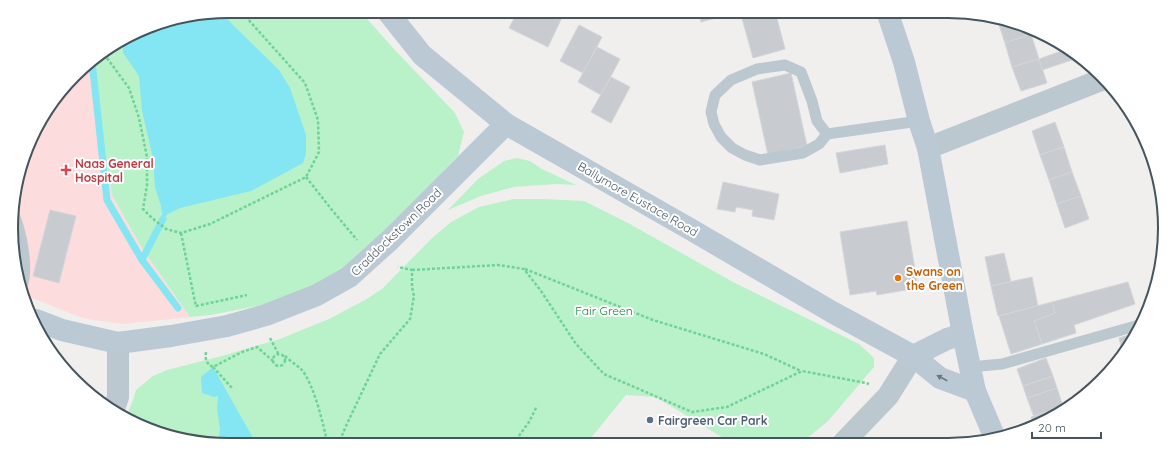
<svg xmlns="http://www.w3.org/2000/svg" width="1176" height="456" font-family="Quicksand,sans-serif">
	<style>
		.medical { fill: #fddcdd }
		.green { fill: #b9f2c9 }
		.water { fill: #83e6f2 }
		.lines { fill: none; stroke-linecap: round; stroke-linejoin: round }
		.stream { stroke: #83e6f2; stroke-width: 7 }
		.building { fill: #c8ccd1; stroke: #d2d5da }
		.path { stroke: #6ed397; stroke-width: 2.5; stroke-dasharray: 3 2; stroke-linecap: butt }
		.lane { stroke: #bbc8cf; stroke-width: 11 }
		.street { stroke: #bbc8cf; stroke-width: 22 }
		.secondary { stroke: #bac9d4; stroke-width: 22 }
		.oneway { fill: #687781 }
		.health-dot { fill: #e0444e; stroke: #fff; stroke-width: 1.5 }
		.food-dot { fill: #e8710a; stroke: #fff; stroke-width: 1.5 }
		.service-dot { fill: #5c6f8a; stroke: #fff; stroke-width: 1.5 }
		.labels { text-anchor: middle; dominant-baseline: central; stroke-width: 4; stroke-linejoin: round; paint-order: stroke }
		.health-label { font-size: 12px; font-weight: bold; fill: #be3a42; stroke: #fff; text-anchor: start }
		.street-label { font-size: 12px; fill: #45545d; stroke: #fff }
		.food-label { font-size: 12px; font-weight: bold; fill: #c56008; stroke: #fff; text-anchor: start }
		.park-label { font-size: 12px; fill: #10843e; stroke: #fff }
		.service-label { font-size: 12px; font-weight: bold; fill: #4e5e75; stroke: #fff; text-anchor: start }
		.rim { fill: none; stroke: #45545d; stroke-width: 2 }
	</style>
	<rect width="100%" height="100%" fill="#f1eeee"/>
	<path class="medical" d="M95,59L104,145L112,195L142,248L190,317L124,324L93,320L77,316L25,295L15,271L13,199L40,120L85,65Z"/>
	<g class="green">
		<path d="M228,11H360L393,48L455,113L464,132L458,156L382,233L344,269L313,287L263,305L211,315L190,317L142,248L112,195L104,145L95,59L158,23Z"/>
		<path d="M517,158L530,161L542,169L576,185L556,184L514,187L481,196L448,210L478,179L504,161Z"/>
		<path d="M513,199H545L584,201L628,223L733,282L859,344L874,358V367L828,421L800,444H733L656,397L626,395L586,444L228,445L172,438L127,415L133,400L136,390L153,376L167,370L222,356L280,339L329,319L365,300L382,289L431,239L451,222L479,207Z"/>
	</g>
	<g class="water">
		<path d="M222,12L233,25L279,70L290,88L306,135V154L303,163L251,191L180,208L168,214L163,219L161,206L155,187L153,158L142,111L139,76L123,53V43L158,23Z"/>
		<path d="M213,367L257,445H228L218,444L220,429L217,409L218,396L214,397L202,393L201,377Z"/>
	</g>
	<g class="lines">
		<g class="stream">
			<path d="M92,61L107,200L142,260"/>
			<path d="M163,219L142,260L178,308"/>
		</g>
	</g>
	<g class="building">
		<path d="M518,11H565L548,47L509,28Z"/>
		<path d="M698,11H726L727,15L701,22Z"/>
		<path d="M740,11H775L785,49L753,58Z"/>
		<path d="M999,18H1004L1030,31L1031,34L1005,43L997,19Z"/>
		<path d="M579,25L602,37L583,73L560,61Z"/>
		<path d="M1031,34L1039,59L1012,67L1005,43Z"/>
		<path d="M597,47L620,59L601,95L578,82Z"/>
		<path d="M1067,49L1081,57L1042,70L1039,59Z"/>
		<path d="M1039,59L1047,83L1021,91L1012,67Z"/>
		<path d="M791,73L807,146L768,155L752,82Z"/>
		<path d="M611,77L630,87L611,123L591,112Z"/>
		<path d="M1055,122L1064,147L1040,155L1032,131Z"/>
		<path d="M885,145L888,164L840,173L836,153Z"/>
		<path d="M1064,147L1072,172L1049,180L1040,155Z"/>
		<path d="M1072,172L1081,196L1057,204L1049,180Z"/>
		<path d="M723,182L779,194L774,220L752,216L753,210L736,207L735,212L717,209Z"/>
		<path d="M1081,196L1089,219L1065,228L1057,204Z"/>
		<path d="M50,210L76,216L59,283L33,276Z"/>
		<path d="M907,221L918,288L877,295L876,291L850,295L840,232Z"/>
		<path d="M1004,253L1011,282L991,286L985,257Z"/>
		<path d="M1032,277L1038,306L998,316L991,286Z"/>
		<path d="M1128,282L1135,304L1074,325L1076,333L1042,344L1034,321L1055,313L1052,302Z"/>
		<path d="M1052,302L1055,313L1034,321L1042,344L1011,354L999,316Z"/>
		<path d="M1136,333L1129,348L1122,350L1119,338Z"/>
		<path d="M1046,358L1053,376L1023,386L1017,369Z"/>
		<path d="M1053,376L1057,388L1027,398L1023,386Z"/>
		<path d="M1057,388L1063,406L1034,417L1027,398Z"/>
		<path d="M1046,412L1048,420L1044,423L1034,426L1031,417Z"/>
	</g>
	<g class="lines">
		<g class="path">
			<path d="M104,54L129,88L139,118L147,157V185L143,209L152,218L166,229L181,233L210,224L306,177L319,152L318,120L305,83L246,17L243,11"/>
			<path d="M306,177L332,210L357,240"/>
			<path d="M181,233L196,307"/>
			<path d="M525,269L653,320L764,354L801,371"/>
			<path d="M412,270L498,265L524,269L541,291L576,344L604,374L692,412L727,407L802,371L866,383L869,384"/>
			<path d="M196,306L247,295"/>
			<path d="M270,338L278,353"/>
			<path d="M206,352C205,360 206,363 213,367L242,352L257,347L273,361"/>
			<circle cx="279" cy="360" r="6"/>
			<path d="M285,356C290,361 297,365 302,370C315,387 323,424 328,445"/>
			<path d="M213,367L232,388"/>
			<path d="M513,444L529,422L537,406"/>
			<path d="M338,445L346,426L380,354L410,319L414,296L412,287V270L398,267"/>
		</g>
		<g class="lane">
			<path d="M827,134L819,144L803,153L760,160L745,155L732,148L721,137L714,124L711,112L715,95L731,80L757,69L785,65L801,72L812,101L817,121L827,134L919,121"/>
			<path d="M13,212C21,231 29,267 22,286"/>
			<path d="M970,367L1002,364L1139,325"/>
		</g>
		<g class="street">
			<path d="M928,148L1101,80"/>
			<path d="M114,409L118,397V343"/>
			<path d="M843,443L888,396L913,356"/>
		</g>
		<g class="secondary">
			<path d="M387,11L422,55L506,124L690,229L832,312L913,356L940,378L975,391"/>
			<path d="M887,11L904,62L919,121L928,148L963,334L975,391L995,438"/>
			<path d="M36,320L62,330L118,343L171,336L227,326L266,315L317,295L349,277L390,240L506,124"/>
			<path d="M913,356L947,339L963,334"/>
		</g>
	</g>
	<defs><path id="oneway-solid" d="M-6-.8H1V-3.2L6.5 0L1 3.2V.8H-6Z"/></defs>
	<use class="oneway" href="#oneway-solid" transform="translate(942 378) rotate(-152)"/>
	<path class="health-dot" d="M64 164h4v4h4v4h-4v4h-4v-4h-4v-4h4z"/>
	<circle class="food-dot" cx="898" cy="278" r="4"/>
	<circle class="service-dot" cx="650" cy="420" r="4"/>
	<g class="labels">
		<g class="health-label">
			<text x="75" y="163">Naas General<tspan x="75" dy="14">Hospital</tspan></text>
		</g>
		<g class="street-label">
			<text transform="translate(638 199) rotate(30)">Ballymore Eustace Road</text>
			<text transform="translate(396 232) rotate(-44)">Craddockstown Road</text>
		</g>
		<g class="food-label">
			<text x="906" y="271">Swans on<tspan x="906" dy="14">the Green</tspan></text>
		</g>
		<g class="park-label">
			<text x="604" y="310">Fair Green</text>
		</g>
		<g class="service-label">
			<text x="658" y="420">Fairgreen Car Park</text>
		</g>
	</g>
	<path d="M0 0H1176V456H0ZM228 18H948A210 210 0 0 1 1158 228V228A210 210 0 0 1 948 438H228A210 210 0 0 1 18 228V228A210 210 0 0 1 228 18Z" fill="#fff" fill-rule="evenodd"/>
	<path class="rim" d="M228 18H948A210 210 0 0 1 1158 228V228A210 210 0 0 1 948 438H228A210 210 0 0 1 18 228V228A210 210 0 0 1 228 18Z"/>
	<path d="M1032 432v6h69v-6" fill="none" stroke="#45545d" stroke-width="2"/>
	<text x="1038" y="432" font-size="12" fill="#45545d" stroke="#ffffff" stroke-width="3" paint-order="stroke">20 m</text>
</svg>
